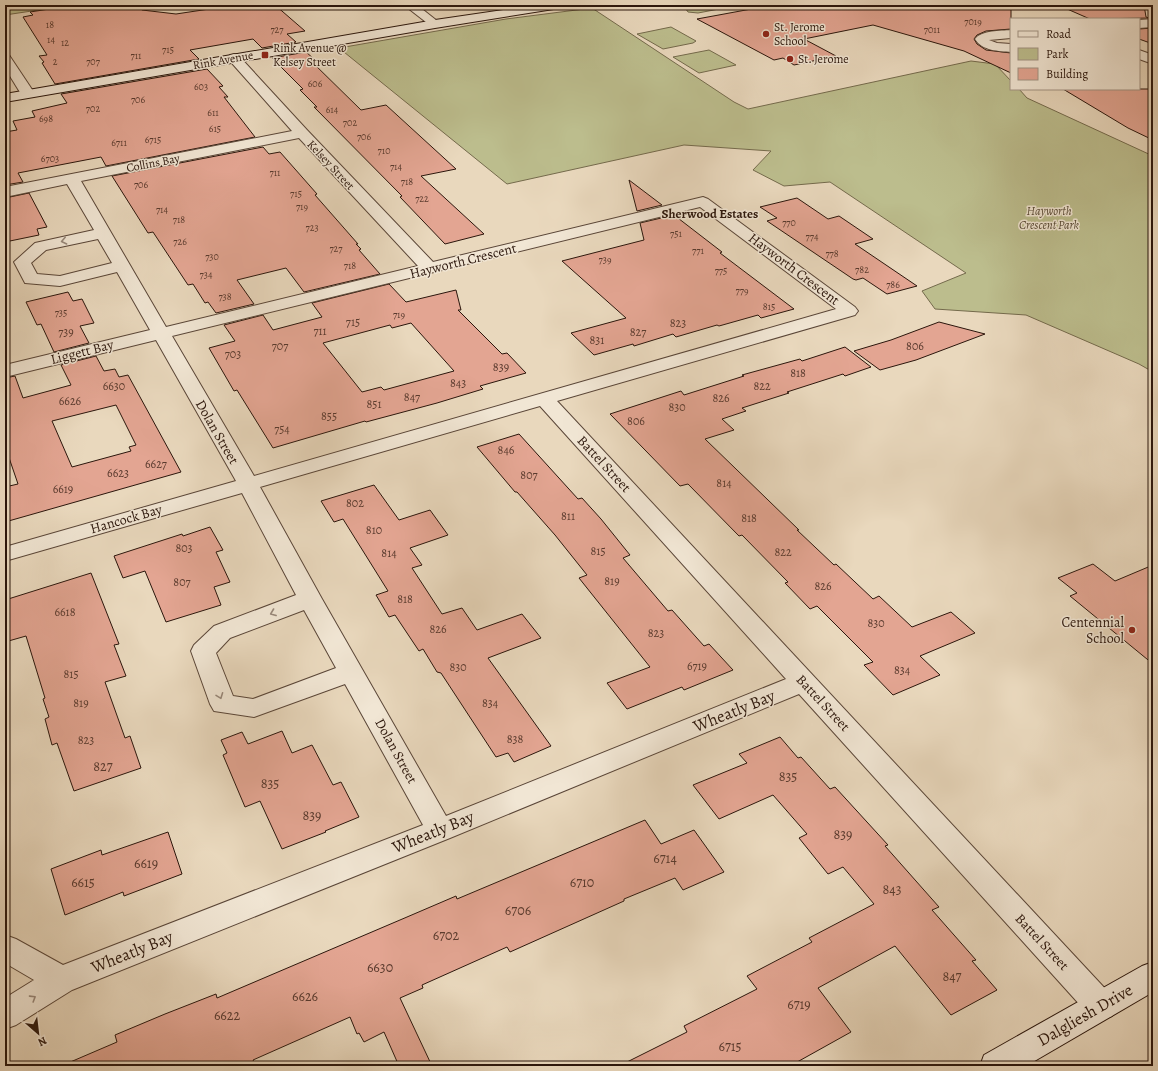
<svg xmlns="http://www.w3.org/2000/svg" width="1158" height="1071" font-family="Alegreya,serif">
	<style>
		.green { fill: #bcbd8d; stroke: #746a4c }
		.building { fill: #e3a592; stroke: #2b160c; fill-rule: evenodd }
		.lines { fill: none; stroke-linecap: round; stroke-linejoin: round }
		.street-casing { stroke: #5a4638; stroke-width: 2 }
		.secondary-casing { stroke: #2b160c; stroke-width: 2 }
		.street { fill: #f1e6d4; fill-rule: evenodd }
		.secondary { fill: #f1e6d4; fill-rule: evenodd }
		.oneway { stroke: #98887a }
		.poi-dot { fill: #8f2418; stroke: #f1e6d4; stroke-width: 1.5 }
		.labels { text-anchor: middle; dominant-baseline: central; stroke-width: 3; stroke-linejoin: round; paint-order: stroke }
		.far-number-label { font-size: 10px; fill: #593a2e }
		.far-poi-label { font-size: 12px; fill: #2b160c; stroke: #f1e6d4; text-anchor: start }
		.far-street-label { font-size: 12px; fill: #2b160c; stroke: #f1e6d4 }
		.far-park-label { font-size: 12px; font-style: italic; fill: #564833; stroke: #f1e6d4 }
		.number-label { font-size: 12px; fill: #593a2e }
		.far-neighbourhood-label { font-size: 13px; font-weight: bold; fill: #2b160c; stroke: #f1e6d4 }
		.street-label { font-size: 14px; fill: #2b160c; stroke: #f1e6d4 }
		.poi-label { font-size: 14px; fill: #2b160c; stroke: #f1e6d4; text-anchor: end }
		.near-number-label { font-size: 14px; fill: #593a2e }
		.near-street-label { font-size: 17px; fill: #2b160c; stroke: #f1e6d4 }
	</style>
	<rect width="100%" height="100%" fill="#e9d8bd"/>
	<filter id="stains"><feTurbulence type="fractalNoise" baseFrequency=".005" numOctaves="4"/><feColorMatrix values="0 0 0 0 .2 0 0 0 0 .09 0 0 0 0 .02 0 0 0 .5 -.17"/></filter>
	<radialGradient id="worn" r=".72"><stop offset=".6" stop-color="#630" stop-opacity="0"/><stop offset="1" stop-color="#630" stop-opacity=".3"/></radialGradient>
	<g class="green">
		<path d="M5,5H72L5,15Z"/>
		<path d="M683,5H714L719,9L698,13L688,12Z"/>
		<path d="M592,8L734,102L748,109L971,61L995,64L1011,81V89H1019L1027,98L1153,156V372L1139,364L1026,315L935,309L922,291L966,273L830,182L784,186L753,170L771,151L684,145L507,184L339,48L506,19Z"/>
		<path d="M671,27L696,41L693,43L663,49L637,34Z"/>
		<path d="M709,50L736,65L699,73L673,57Z"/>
	</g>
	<g class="building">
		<path d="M75,5H136L142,10L176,14L236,5H255L257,7L275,5L305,31L287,34L296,42L262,48L253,39L190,50L199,59L55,84L42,63L44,62L39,56L47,55L23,17L33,15L30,12Z"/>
		<path d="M773,5H1011V29L986,31L977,35L974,39L977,44L986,50L1011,53V73L964,51L873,25L804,39L836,56L794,65L783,58L774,60L697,19Z"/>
		<path d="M1058,5H1144L1146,17L1149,18L1090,19Z"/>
		<path d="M1153,28V44L1139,39V29Z"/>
		<path d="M306,52L314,59L310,60L361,110L386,105L456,169L421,176L484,234L445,244L400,197L402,196L314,107H317L300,90L303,89L272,58Z"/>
		<path d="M207,69L223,86L219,87L228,97H224L255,137L106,166L101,157L18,173L23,182L5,185V132L17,130L13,121L35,117L32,111L67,103L61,94Z"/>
		<path d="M1063,89H1153V110L1150,111L1153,116V140L1128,128Z"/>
		<path d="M263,147L269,154L280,152L317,194L315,195L358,244H356L361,249L359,250L380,274L304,292L286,268L237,280L254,304L216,313L208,302L205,303L193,284L188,285L153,232L148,233L112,176Z"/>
		<path d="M629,180L662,205L637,211Z"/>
		<path d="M29,193L47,227L37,229L39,235L5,242V198Z"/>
		<path d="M797,198L828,219L839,216L873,239L855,244L917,286L887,294L863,278L856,280L853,279L767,221L777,218L760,207Z"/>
		<path d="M674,215L722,252L720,253L794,309L761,318L758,315L719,326L717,325L676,337L673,334L634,346L633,344L594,355L571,333L626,318L562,261L644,240L640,223Z"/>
		<path d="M389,284L406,302L456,290L461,310H458L502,354L507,353L526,373L480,386L483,389L437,403L366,422L365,421L273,448L237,390L234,391L209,348L235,341L224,325L263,315L273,330L322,317L312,303ZM411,323L454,371L384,390L381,387L362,392L323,343L390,325L392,328Z"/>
		<path d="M68,292L73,301L82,299L94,323L80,326L89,343L54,352L41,324L37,325L26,302Z"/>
		<path d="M939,322L985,334L916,360L880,370L854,351L891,340Z"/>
		<path d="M845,347L871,367L845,376L843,374L787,392L789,393L742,408L746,411L722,419L734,430L705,439L799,530H797L834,565L836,564L873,599L879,596L912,627L951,612L975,633L920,656L940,675L893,695L864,665L873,662L817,606L810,609L785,583L788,582L742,535L739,536L688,484L680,486L610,414L681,391L684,395L744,376L742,375L800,359L802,361Z"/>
		<path d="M96,356L104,371L115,369L119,377L128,375L181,472L5,522V487L18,484L5,446V378L15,376L23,398L71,385L61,365ZM116,405L136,445L129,447L131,451L72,467L52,421Z"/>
		<path d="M519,434L578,499L582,498L601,519L630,555L623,558L668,611L672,610L704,646L709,644L733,670L684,690L682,687L627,709L607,683L650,667L579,578L587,575L555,535L517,492H515L477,447Z"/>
		<path d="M374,485L399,520L430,510L448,535L410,548L422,565L412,568L442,614L462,608L477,630L522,614L541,638L488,658L551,746L514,762L508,753L496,757L441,673L437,672L423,649L419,651L395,615L389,617L376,595L388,591L343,519L334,522L321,501Z"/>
		<path d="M210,527L223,550L216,552L230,582L214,587L221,605L166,622L145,571L123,578L114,556L182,534L183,536Z"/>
		<path d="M1093,564L1115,581L1153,565V664L1070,596L1077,593L1058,578Z"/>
		<path d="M91,573L119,644L114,645L126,676L105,682L125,738L130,736L141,768L74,791L57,743L52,745L45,719L49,717L43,699L45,698L26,636L5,642V600Z"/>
		<path d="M282,731L292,753L312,745L333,785L341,782L359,817L325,831L326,832L282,849L260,801L245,807L223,755L227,753L221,740L242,732L248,744Z"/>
		<path d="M780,737L798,758L801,757L830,789L835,787L888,845L885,846L939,907L932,910L976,960L972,961L997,990L951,1015L895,946L818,988L851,1032L790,1066H619L687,1032L684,1026L757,989L747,976L812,942L809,938L874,904L843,867L828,874L799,838L807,834L773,795L719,819L693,785L747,763L739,754Z"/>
		<path d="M645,820L661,844L694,830L724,872L683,890L675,878L624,899V901L510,952L507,947L422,985L423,988L400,998L432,1066H399L384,1032L364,1042L359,1033L357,1034L350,1017L253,1060L256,1066H61L117,1042L115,1035L165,1014L216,994L217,998L407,917L456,896L457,899Z"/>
		<path d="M168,832L182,874L124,896L123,892L65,915L51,869L101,850L102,855Z"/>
	</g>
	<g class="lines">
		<defs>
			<g id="street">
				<path d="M404,5H417L441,24L439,26H431Z"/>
				<path d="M1153,19V27L1139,28V20Z"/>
				<path d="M1011,30V38L989,40L997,43L1011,44V52C999,51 982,51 975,39C982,30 1000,31 1011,30Z"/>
				<path d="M1139,50L1153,55V64L1139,59Z"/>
				<path d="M5,54L9,55L35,94L33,97H23L21,94L5,68Z"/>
				<path d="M234,54L238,55L307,130L433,262L703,197L708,199L855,307L858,311L855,315L557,401L1112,996L1117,1006L1112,1016L1101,1020L1090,1016L799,694L450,838L72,990L16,1025L5,1029V998L34,980L5,963V935L16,939L63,965L423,825L345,684L254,717L214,711L210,704L191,651L194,645L214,626L296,595L242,493L5,561V547L236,481L156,340L5,377V365L150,330L117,272L60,286L25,283L14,262L35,243L94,230L67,184L5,197V187L292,131L230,61L228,58L230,55ZM299,138L418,266L166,327L81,181ZM700,207L836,309L254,476L172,336ZM98,239L112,263L60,276L37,274L31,263L46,250ZM540,406L786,679L446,816L322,599L260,487ZM304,610L336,668L253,699L233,696L216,653L230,638Z"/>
			</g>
			<g id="secondary">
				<path d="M537,5H566L564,7L560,8L435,28L5,102V94L435,20Z"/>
				<path d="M1153,962V992L1026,1066H980L984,1055L1142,966Z"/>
			</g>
		</defs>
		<use href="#street" class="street-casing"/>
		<use href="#secondary" class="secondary-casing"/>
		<use href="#street" class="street"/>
		<use href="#secondary" class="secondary"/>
	</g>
	<defs><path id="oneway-chevron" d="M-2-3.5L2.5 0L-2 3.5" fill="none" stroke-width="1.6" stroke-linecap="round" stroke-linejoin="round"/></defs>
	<g class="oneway">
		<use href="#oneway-chevron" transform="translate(64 241) rotate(168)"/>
		<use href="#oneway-chevron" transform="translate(273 613) rotate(159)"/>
		<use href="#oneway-chevron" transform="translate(220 696) rotate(69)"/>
		<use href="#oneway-chevron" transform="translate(33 998) rotate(-32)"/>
	</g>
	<g class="poi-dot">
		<circle cx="766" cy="34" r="4"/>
		<rect x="261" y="51" width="8" height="8" rx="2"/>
		<circle cx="790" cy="59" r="4"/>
		<circle cx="1132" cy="630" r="4"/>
	</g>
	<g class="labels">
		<g class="far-number-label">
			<text x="973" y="21">7019</text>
			<text x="50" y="24">18</text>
			<text x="277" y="29">727</text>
			<text x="932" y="29">7011</text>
			<text x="51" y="39">14</text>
			<text x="65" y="42">12</text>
			<text x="168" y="49">715</text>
			<text x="136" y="55">711</text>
			<text x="55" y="61">2</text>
			<text x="93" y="61">707</text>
			<text x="315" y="83">606</text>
			<text x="201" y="86">603</text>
			<text x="138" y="99">706</text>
			<text x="93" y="108">702</text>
			<text x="332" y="109">614</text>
			<text x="213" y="112">611</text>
			<text x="46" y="118">698</text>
			<text x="350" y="122">702</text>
			<text x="215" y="128">615</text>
			<text x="364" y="136">706</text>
			<text x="153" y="139">6715</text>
			<text x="119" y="142">6711</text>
			<text x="384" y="150">710</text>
			<text x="50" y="158">6703</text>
			<text x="396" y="166">714</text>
			<text x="275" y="172">711</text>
			<text x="407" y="181">718</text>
			<text x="141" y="184">706</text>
			<text x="296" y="193">715</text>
			<text x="422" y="198">722</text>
			<text x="302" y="206">719</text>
			<text x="162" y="209">714</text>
			<text x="179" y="219">718</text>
			<text x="789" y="222">770</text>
			<text x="312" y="227">723</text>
			<text x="676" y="233">751</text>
			<text x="812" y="236">774</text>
			<text x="180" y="241">726</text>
			<text x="336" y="248">727</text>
			<text x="698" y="250">771</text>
			<text x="832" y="253">778</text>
			<text x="212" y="256">730</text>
			<text x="605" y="259">739</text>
			<text x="350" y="265">718</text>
			<text x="862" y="269">782</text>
			<text x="721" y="270">775</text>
			<text x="206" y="274">734</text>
			<text x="893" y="284">786</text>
			<text x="742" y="290">779</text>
			<text x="225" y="296">738</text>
			<text x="769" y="306">815</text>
			<text x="61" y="312">735</text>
			<text x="399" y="314">719</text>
		</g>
		<g class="far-poi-label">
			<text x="774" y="27">St. Jerome<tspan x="774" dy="14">School</tspan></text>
			<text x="273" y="48">Rink Avenue @<tspan x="273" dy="14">Kelsey Street</tspan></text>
			<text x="798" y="59">St. Jerome</text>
		</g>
		<g class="far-street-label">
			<text transform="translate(223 60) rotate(-10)">Rink Avenue</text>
			<text transform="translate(153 163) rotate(-11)">Collins Bay</text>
			<text transform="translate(331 165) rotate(47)">Kelsey Street</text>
		</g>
		<g class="far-park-label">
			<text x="1049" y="211">Hayworth<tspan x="1049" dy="14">Crescent Park</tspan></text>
		</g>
		<g class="number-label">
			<text x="353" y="322">715</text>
			<text x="678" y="323">823</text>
			<text x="320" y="331">711</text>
			<text x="66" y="332">739</text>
			<text x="638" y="332">827</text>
			<text x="597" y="340">831</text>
			<text x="280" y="346">707</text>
			<text x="915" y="346">806</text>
			<text x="233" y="354">703</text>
			<text x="501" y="367">839</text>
			<text x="798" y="373">818</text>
			<text x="458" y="383">843</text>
			<text x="114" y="386">6630</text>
			<text x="762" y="386">822</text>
			<text x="412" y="397">847</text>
			<text x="721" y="398">826</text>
			<text x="70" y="401">6626</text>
			<text x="374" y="404">851</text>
			<text x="677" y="407">830</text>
			<text x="329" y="416">855</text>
			<text x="636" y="421">806</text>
			<text x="282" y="429">754</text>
			<text x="506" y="450">846</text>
			<text x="156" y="464">6627</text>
			<text x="118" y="473">6623</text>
			<text x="529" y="475">807</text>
			<text x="724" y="483">814</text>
			<text x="63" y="489">6619</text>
			<text x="355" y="503">802</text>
			<text x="568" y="516">811</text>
			<text x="749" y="518">818</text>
			<text x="374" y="530">810</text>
			<text x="184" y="548">803</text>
			<text x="598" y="551">815</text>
			<text x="783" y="552">822</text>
			<text x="389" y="553">814</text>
			<text x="612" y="581">819</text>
			<text x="182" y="582">807</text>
			<text x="823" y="586">826</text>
			<text x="405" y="599">818</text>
			<text x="65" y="612">6618</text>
			<text x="876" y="623">830</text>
			<text x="438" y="629">826</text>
			<text x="656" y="633">823</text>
			<text x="697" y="666">6719</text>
			<text x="458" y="667">830</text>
			<text x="902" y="670">834</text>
			<text x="71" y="674">815</text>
			<text x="81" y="703">819</text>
			<text x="490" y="703">834</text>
			<text x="515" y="739">838</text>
			<text x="86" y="740">823</text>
		</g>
		<g class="far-neighbourhood-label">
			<text x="710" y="213">Sherwood Estates</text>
		</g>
		<g class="street-label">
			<text transform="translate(463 261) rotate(-14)">Hayworth Crescent</text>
			<text transform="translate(794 269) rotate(37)">Hayworth Crescent</text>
			<text transform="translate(82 352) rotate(-14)">Liggett Bay</text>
			<text transform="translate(217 432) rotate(60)">Dolan Street</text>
			<text transform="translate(604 464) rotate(47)">Battel Street</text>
			<text transform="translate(126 519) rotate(-16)">Hancock Bay</text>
			<text transform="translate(823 703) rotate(47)">Battel Street</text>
			<text transform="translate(396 751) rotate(61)">Dolan Street</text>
			<text transform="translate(1042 942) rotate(47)">Battel Street</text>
		</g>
		<g class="poi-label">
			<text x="1124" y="622">Centennial<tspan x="1124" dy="16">School</tspan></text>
		</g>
		<g class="near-number-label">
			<text x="103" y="766">827</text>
			<text x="788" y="776">835</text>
			<text x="270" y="783">835</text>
			<text x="312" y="815">839</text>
			<text x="843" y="834">839</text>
			<text x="665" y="858">6714</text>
			<text x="146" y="863">6619</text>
			<text x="83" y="882">6615</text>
			<text x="582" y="882">6710</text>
			<text x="892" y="889">843</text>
			<text x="518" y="910">6706</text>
			<text x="446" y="935">6702</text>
			<text x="380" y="967">6630</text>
			<text x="952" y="976">847</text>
			<text x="305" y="996">6626</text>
			<text x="799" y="1004">6719</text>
			<text x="227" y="1015">6622</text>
			<text x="730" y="1046">6715</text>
		</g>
		<g class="near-street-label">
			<text transform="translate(734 711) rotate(-22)">Wheatly Bay</text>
			<text transform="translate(433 832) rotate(-22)">Wheatly Bay</text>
			<text transform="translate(132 952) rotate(-22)">Wheatly Bay</text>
			<text transform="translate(1085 1015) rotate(-30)">Dalgliesh Drive</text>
		</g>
	</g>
	<rect width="1158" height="1071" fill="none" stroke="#e9d8bd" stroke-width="20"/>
	<rect x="6" y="6" width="1146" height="1059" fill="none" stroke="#2b160c" stroke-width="2"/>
	<rect x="10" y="10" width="1138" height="1051" fill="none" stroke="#2b160c"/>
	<rect x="1010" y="18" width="130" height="72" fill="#f1e6d4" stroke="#a29384"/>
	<rect x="1018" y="31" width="20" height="6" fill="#f1e6d4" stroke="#a29384"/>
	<text x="1046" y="38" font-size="12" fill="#2b160c">Road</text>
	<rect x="1018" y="48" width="20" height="12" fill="#bcbd8d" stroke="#a29384"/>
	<text x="1046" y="58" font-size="12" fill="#2b160c">Park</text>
	<rect x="1018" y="68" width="20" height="12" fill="#e3a592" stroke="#a29384"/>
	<text x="1046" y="78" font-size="12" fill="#2b160c">Building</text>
	<g transform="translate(38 1033) rotate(152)" stroke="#f1e6d4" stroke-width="3" paint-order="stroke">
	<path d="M0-3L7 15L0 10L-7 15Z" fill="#2b160c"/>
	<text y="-6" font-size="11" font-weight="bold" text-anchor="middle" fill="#2b160c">N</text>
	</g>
	<rect width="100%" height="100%" filter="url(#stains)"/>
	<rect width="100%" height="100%" fill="url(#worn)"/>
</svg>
